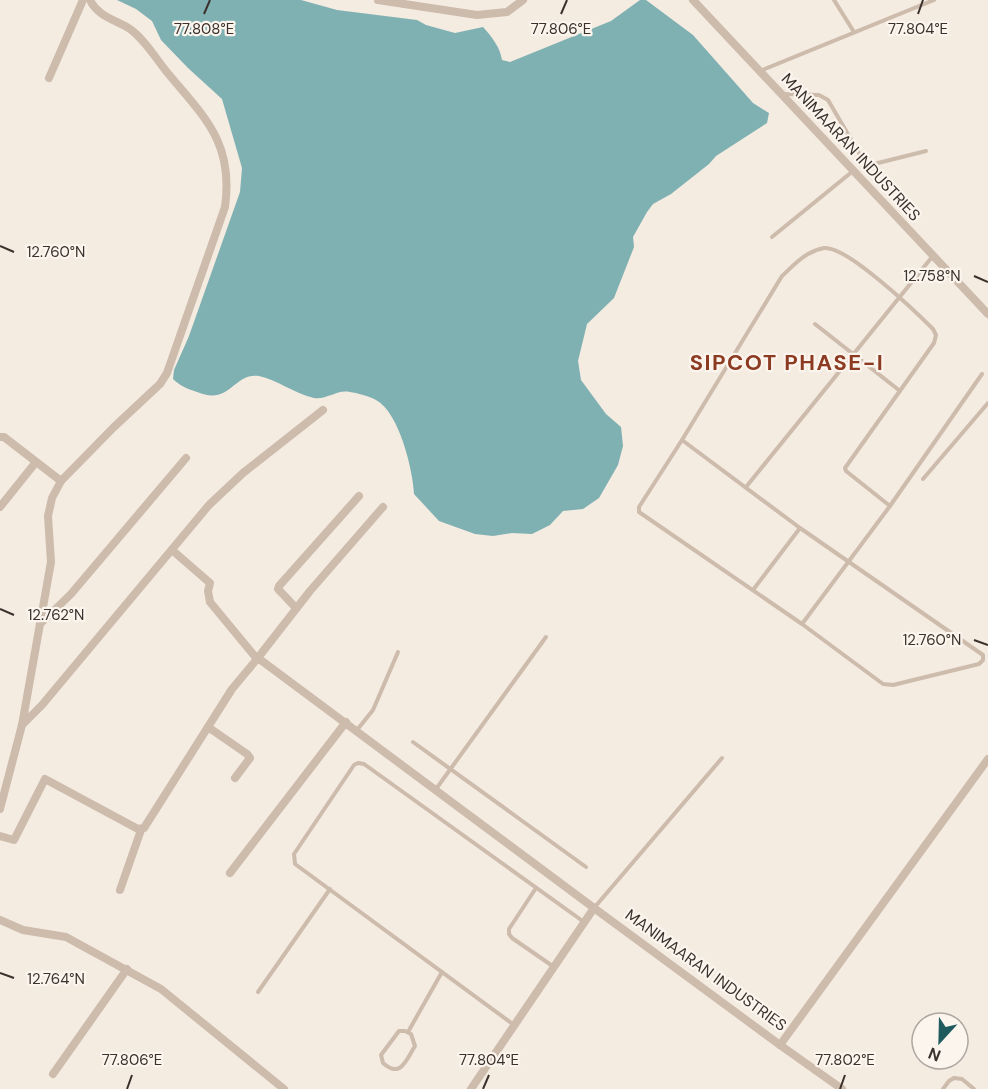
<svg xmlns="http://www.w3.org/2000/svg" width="988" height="1089" font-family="'DM Sans',sans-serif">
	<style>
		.water { fill: #7fb0b2 }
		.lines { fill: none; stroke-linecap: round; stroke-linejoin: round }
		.lane { stroke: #cdbbac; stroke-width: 4 }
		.street { stroke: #cdbbac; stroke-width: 8 }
		.ticks { fill: none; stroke: #3b302b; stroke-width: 2 }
		.labels { text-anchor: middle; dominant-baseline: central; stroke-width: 4.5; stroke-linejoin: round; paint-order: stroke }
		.street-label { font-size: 16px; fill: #3b302b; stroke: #fbf5ee }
		.district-label { font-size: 22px; font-weight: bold; letter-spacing: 1.5px; fill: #8c3b22; stroke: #fbf5ee }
		.ticks-label { font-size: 15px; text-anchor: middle; fill: #3b302b; stroke: #fbf5ee; stroke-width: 4.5; stroke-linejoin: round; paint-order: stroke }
	</style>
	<rect width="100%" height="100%" fill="#f4ebe1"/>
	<path class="water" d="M117,0H301L337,10L417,20L426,25L455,33L483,27C492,37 500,47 502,60L510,62L611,21L640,0H646L693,35L753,103L769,113L767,123L716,156L709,164L671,194L653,204L647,212L633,237L634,247L614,298L587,324L578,361L581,380L606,414L621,427L623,446L618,465L599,498L583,509L563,511L550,525L532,534L512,533L493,536L475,534L439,521L414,494C413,470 399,412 376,400C369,396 357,393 350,392C337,389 327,400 314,398C295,394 276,379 259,376C234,372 230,406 197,392C188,389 180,386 173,379L174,370L189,336L240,192L242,168L222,99L188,68L161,40L152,21L136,9Z"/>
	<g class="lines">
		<g class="lane">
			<path d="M834,0L854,32"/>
			<path d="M760,71L934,0"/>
			<path d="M782,94L819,95L828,100L863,160L870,165L926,151"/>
			<path d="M772,237L853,171"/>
			<path d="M815,324L900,391"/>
			<path d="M682,440L800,528L983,655V660L979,664L893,685L883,684L802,624L639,512V507L682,440L782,276C794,265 806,251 824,248C846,245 916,312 933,329L936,335L934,343L845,468L846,471L890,506"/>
			<path d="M923,479L988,403"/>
			<path d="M746,487L932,257"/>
			<path d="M753,590L800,528"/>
			<path d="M802,624L890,506L982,374"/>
			<path d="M357,730L373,710L398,652"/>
			<path d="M413,742L586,867"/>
			<path d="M436,789L546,637"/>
			<path d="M536,888L509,929V934L512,938L554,967"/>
			<path d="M594,908L722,758"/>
			<path d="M258,992L330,889"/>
			<path d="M514,1025L295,864L294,854L354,765L358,763L364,764L584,922"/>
			<path d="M399,1031H405L411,1034L415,1046C406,1060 401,1079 383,1063L381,1055Z"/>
			<path d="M408,1032L442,972"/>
			<path d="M943,1089L949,1081L954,1078L962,1079L974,1089"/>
		</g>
		<g class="street">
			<path d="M378,0L477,15L507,12L523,0"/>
			<path d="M693,0L988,314"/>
			<path d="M49,78L83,0"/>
			<path d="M0,437H4L61,481"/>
			<path d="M0,507L36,462"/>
			<path d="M172,550L210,583L208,591L210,602L257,659L310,591L383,507"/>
			<path d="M296,608L278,589L279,586L359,496"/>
			<path d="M40,624L71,594L186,458"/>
			<path d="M22,725L42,705L209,505L243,473L323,410"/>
			<path d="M208,727L247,754L250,758L235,778"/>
			<path d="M0,809L22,725L51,562L48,516L52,498L61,481L114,427L160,384L167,373L225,207C234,142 204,117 166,71C155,57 144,39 130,29C116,20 97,16 90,0"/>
			<path d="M0,836L14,840L45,779L138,829L144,828L232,689L257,659L262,661L594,908"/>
			<path d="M230,873L346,722"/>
			<path d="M120,890L141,830"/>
			<path d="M0,920L23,930L66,937L161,989L284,1089"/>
			<path d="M780,1045L842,1089"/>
			<path d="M53,1074L127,969"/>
			<path d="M471,1089L594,908L780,1045L988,759"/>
		</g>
	</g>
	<path class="ticks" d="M204,14L210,0M561,14L567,0M918,14L923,0M0,246L14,252M974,276L988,282M0,609L14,615M974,640L988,645M0,973L14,978M127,1089L132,1075M483,1089L489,1075M840,1089L845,1075"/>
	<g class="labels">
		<g class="street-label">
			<text transform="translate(851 147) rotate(47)">MANIMAARAN INDUSTRIES</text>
			<text transform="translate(706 970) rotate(36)">MANIMAARAN INDUSTRIES</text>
		</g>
		<g class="district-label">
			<text x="787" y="362">SIPCOT PHASE-I</text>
		</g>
	</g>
	<g class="ticks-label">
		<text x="204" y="34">77.808°E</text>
		<text x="561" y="34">77.806°E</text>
		<text x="918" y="34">77.804°E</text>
		<text x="56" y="257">12.760°N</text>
		<text x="932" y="281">12.758°N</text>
		<text x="56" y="620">12.762°N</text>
		<text x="932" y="645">12.760°N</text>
		<text x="56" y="984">12.764°N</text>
		<text x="132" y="1065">77.806°E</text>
		<text x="489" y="1065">77.804°E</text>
		<text x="845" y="1065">77.802°E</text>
	</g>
	<g transform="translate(940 1041) rotate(202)"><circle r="28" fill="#fbf5ee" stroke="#aea6a0" stroke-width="1.5"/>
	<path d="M0-4.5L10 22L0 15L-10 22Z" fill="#1f5a5e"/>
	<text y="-9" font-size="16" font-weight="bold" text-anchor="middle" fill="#3b302b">N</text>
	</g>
</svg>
